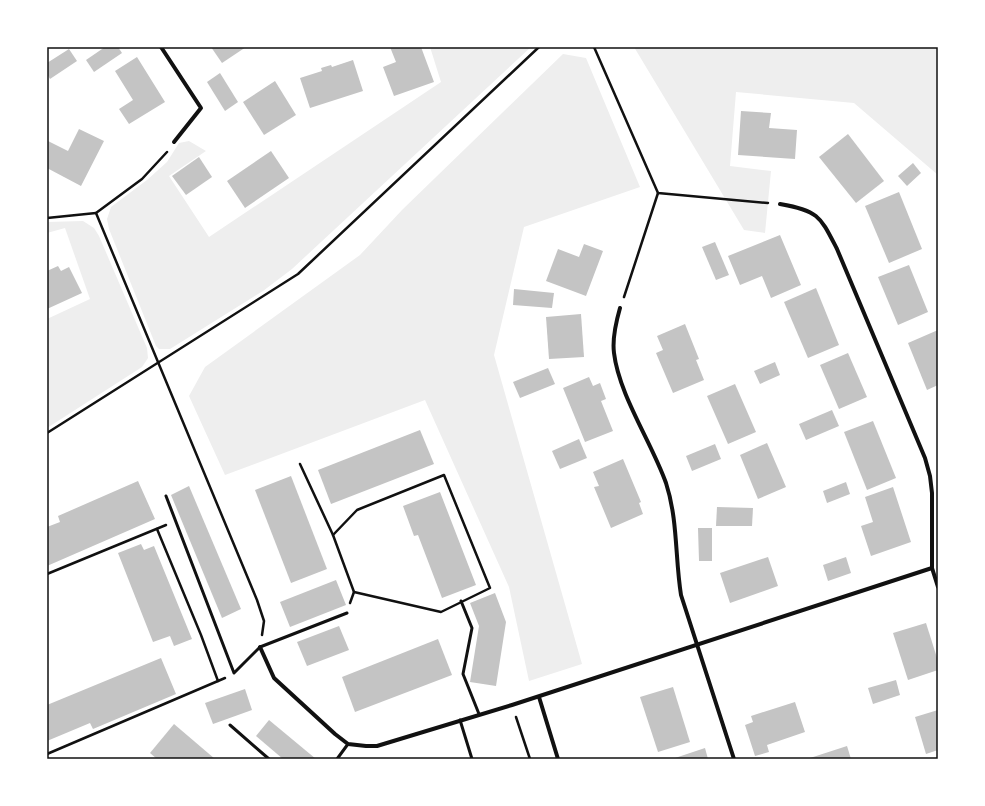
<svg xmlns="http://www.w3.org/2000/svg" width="985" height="806" font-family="Helvetica,sans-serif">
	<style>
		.green { fill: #eee }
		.building { fill: #c4c4c4 }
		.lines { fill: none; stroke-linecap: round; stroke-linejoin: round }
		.path { stroke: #111; stroke-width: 2.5 }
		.service { stroke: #111; stroke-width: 3 }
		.minor { stroke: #111; stroke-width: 4 }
		.neatline { fill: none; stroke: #111; stroke-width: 1.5 }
	</style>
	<rect width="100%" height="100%" fill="#fff"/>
	<g class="green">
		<path d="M430,47H531L292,269L263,291L170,349H159L156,346L109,229L107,219L111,207L147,180L167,162L179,143L189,141L206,151L169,176L209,237L441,82Z"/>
		<path d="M634,47H938V175L854,103L736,92L730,166L771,171L765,233L744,230Z"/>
		<path d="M563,54L586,58L640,187L524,227L494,355L582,664L529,681L509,587L425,400L225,475L189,396L205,367L360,255L402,210Z"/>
		<path d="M83,221L94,228L99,236L147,348L148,358L142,367L47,428V319L90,299L65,228L47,233V222Z"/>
	</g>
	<g class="building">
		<path d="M105,47H118L122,53L94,72L86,60Z"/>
		<path d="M211,47H246L222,63Z"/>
		<path d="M390,47H421L434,82L394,96L383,67L396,62Z"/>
		<path d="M69,49L77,61L50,79L47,74V63Z"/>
		<path d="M137,57L165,102L129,124L119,109L133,100L115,71Z"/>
		<path d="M353,60L363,91L310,108L300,78L322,71L321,68L331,65L332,67Z"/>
		<path d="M220,73L238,102L225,111L207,82Z"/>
		<path d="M275,81L296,115L264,135L243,102Z"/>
		<path d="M741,111L771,113L769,128L797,130L795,159L738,155Z"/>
		<path d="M79,129L104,141L81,186L47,168L48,141L68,151Z"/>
		<path d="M848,134L884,181L856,203L819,157Z"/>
		<path d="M271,151L289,178L245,208L227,181Z"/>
		<path d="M199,157L212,177L186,195L172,176Z"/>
		<path d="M913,163L921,173L907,186L898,176Z"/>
		<path d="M899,192L922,249L889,263L865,206Z"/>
		<path d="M780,235L801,285L771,298L762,276L740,285L728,256Z"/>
		<path d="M715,242L729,275L716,280L702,247Z"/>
		<path d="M584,244L603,251L586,296L546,281L558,249L579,257Z"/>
		<path d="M909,265L928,312L898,325L878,277Z"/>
		<path d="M58,266L61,271L69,267L82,293L47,309V271Z"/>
		<path d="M816,288L839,345L808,358L784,302Z"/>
		<path d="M514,289L554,293L552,308L513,305Z"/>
		<path d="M581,314L584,357L549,359L546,317Z"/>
		<path d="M685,324L699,359L696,360L704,380L673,393L656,353L663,350L657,336Z"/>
		<path d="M938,330V385L927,390L908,343Z"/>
		<path d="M848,353L867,397L839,409L820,365Z"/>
		<path d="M775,362L780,375L760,384L754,371Z"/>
		<path d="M548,368L555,384L520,398L513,382Z"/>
		<path d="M589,377L593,386L600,383L606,399L601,401L613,431L585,442L563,388Z"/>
		<path d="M735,384L756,432L728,444L707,396Z"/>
		<path d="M832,410L839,426L806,440L799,424Z"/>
		<path d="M873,421L896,478L867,490L844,432Z"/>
		<path d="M420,430L434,464L331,504L318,470Z"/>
		<path d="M579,439L587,458L560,469L552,451Z"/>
		<path d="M767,443L786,487L758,499L740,455Z"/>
		<path d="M715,444L721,459L692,471L686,456Z"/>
		<path d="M623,459L641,502L639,503L643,514L611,528L594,487L599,486L593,472Z"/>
		<path d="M291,476L327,569L291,583L255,490Z"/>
		<path d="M138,481L155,519L47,566V527L60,522L58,516Z"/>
		<path d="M846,482L850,494L827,503L823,491Z"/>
		<path d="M189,486L241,609L222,618L171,495Z"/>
		<path d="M893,487L911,542L871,556L861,526L873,522L865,497Z"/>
		<path d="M440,492L476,585L442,598L418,535L414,536L403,506Z"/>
		<path d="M717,507L753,508L752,526H716Z"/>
		<path d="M698,528H712V561H699Z"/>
		<path d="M141,544L144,550L154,546L192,639L174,646L170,636L153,642L118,553Z"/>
		<path d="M768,557L778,586L730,603L720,573Z"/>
		<path d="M846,557L851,573L828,581L823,565Z"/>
		<path d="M336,580L346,605L290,627L280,602Z"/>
		<path d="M495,593L506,622L496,686L470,682L479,626L470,603Z"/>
		<path d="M926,623L938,661V670L908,680L893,633Z"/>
		<path d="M339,626L349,650L307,666L297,642Z"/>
		<path d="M438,639L452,675L355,712L342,677Z"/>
		<path d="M161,658L176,694L93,729L90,723L47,741V705Z"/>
		<path d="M896,680L900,695L873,704L868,688Z"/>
		<path d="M673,687L690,742L658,752L640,697Z"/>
		<path d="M245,689L252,710L213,724L205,703Z"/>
		<path d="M795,702L805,732L767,745L769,752L755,756L745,725L753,722L751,716Z"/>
		<path d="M938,710V750L926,754L915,717Z"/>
		<path d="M269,720L316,759H283L256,736Z"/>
		<path d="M174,724L215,759H157L150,753Z"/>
		<path d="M847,746L851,759H807Z"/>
		<path d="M705,748L708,759H672Z"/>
	</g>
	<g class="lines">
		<g class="path">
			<path d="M594,47L658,193L768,203"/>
			<path d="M167,152L142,179L96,213L257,600L264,621L262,635"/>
			<path d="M47,218L96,213"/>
			<path d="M624,297L658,193"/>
			<path d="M47,433L298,274L539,47"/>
			<path d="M300,464L333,535"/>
			<path d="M444,475L490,588L441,612L354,592L333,535L357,510Z"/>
			<path d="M157,529L201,635L218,681"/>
			<path d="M47,574L166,525"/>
			<path d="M350,603L354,592"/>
			<path d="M516,717L530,759"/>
			<path d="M47,754L225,678"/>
		</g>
		<g class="service">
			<path d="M166,496L234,673L260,647L347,613"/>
			<path d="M461,601L472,628L463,674L479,714"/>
			<path d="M460,720L472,759"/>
			<path d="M230,725L269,759"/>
			<path d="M337,759L348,744"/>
		</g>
		<g class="minor">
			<path d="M161,47L201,108L174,142"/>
			<path d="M780,204C819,211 820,216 837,249L925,458L930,476L932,493V568L938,587"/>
			<path d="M620,308C616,322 612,338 614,353C619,395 652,443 666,483C678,520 675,558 681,595L734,759"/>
			<path d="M260,647L274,678L335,734L348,744L366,746H377L512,705L932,568"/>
			<path d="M539,697L558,759"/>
		</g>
	</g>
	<rect width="985" height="806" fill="none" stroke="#ffffff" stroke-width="96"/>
	<rect x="48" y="48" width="889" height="710" class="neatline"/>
</svg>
